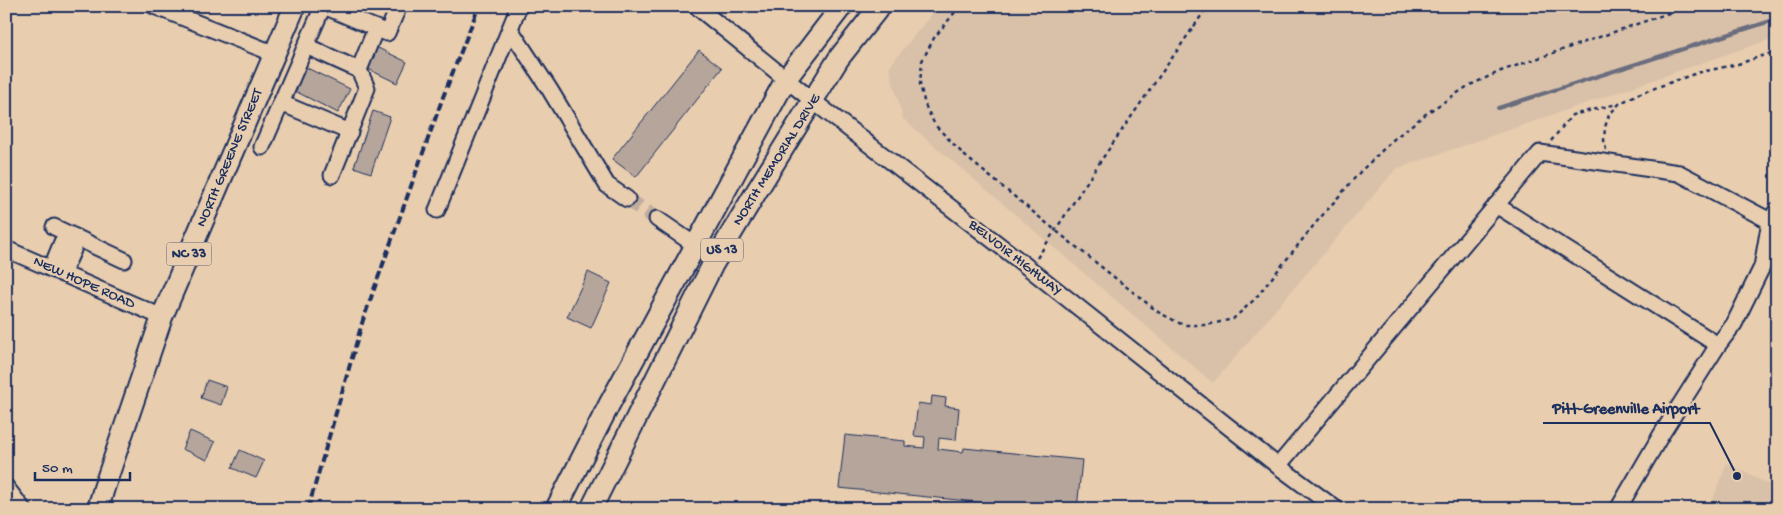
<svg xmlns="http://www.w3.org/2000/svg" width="1783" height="515" font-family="'Gochi Hand',sans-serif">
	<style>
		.built { fill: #d9c1a9 }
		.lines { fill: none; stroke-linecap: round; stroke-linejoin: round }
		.stream { stroke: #6b6d7e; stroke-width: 4 }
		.building { fill: #b5a59b; stroke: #1b2f5e }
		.minor-tunnel { stroke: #bfad9f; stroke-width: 15; stroke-dasharray: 15 8; stroke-linecap: butt }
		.minor-casing { stroke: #1b2f5e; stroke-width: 19 }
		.major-casing { stroke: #1b2f5e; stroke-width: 24 }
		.path { stroke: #1b2f5e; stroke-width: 2.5; stroke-dasharray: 4 4; stroke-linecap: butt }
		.minor { stroke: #e8cdaf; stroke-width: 15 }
		.major { stroke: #e8cdaf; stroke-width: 20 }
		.rail { stroke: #1b2f5e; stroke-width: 4; stroke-dasharray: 8 4; stroke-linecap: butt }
		.labels { text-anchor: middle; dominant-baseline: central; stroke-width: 4.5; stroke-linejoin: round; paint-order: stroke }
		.shield { fill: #e8cdaf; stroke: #585e76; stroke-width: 1 }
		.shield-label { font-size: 14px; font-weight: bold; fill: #1b2f5e }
		.street-label { font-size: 15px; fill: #1b2f5e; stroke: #e8cdaf }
		.leader { fill: none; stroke: #1b2f5e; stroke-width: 2 }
		.callout-dot { fill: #1b2f5e; stroke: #e8cdaf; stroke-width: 2 }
		.callout-label { font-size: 16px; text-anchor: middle; font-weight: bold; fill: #1b2f5e; stroke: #e8cdaf; stroke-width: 4.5; stroke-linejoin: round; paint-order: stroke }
	</style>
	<rect width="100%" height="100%" fill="#e8cdaf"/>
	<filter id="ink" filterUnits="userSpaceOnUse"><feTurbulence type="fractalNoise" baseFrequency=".02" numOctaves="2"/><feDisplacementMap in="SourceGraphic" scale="10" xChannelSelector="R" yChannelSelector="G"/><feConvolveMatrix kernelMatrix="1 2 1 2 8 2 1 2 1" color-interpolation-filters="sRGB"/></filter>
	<g filter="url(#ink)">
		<g class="built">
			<path d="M938,6H1777V37L1396,169L1213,383L903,119L889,67Z"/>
			<path d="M1727,463L1777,489V509H1709Z"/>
		</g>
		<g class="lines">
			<path class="stream" d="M1498,108L1777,19"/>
		</g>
		<g class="building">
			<path d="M376,47L407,62L397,83L366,68Z"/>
			<path d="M699,50L722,68L636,177L612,159Z"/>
			<path d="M303,66L350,89L338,113L291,89Z"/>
			<path d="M373,111L390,117L371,173L354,167Z"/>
			<path d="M588,272L611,283L591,328L567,317Z"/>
			<path d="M207,380L227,387L221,405L201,398Z"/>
			<path d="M932,396L946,398L945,406L959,408L956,440L939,438L938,449L963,452L964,448L1082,460L1077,509H1046L839,488L845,435L905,441V446L924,448L925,437L914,436L918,403L931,405Z"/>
			<path d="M190,431L215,442L207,460L182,449Z"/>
			<path d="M240,450L264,461L256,478L232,468Z"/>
		</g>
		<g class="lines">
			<path class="minor-tunnel" d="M627,199L657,219"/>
			<defs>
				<g id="minor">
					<path d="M154,6L275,54"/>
					<path d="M324,6L387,33L399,6"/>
					<path d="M696,6L813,101L1030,269L1278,466L1336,509"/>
					<path d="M510,29L550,90L607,185L627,199"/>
					<path d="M306,46L359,70L367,88L332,175"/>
					<path d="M359,70L376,28"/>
					<path d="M281,103L350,132"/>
					<path d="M262,147L323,6"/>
					<path d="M1496,205L1718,345"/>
					<path d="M437,210L519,6"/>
					<path d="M657,219L695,245"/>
					<path d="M54,227L124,260"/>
					<path d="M6,249L162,317"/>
					<path d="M51,269L62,242H72"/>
					<path d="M62,274L73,250L72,242L75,237"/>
					<path d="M1278,466L1540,153L1679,173L1770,221L1777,210"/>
					<path d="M6,487L23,509"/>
					<path d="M1618,509L1661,435L1718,345L1734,324L1762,267L1770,221"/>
				</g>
				<g id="major">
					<path d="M98,509L104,488L162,317L295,6"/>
					<path d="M556,509L610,403L786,79L842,6"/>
					<path d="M591,509L713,264L758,189L839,58L880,6"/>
				</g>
			</defs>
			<use href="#minor" class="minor-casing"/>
			<use href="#major" class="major-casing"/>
			<g class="path">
				<path d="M960,6L934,38L922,61L920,84L925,105L935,125L965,156L1055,230L1158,312L1183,325H1207L1233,319L1255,299L1314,225L1360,172L1394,139L1427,113L1468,86L1501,71L1689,6"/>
				<path d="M1551,141L1572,115L1617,104"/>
				<path d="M1606,150L1604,140L1605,127L1609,115L1619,104L1638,94L1697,73L1738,64L1777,51"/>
				<path d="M1037,258L1102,159L1208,6"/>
			</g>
			<use href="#minor" class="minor"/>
			<use href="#major" class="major"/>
			<path class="rail" d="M308,509L363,320L443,97L479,6"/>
		</g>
	</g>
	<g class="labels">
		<g class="shield">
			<rect x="701" y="238.5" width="42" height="23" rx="4"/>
			<rect x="166.5" y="242.5" width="45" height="23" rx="4"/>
		</g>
		<g class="shield-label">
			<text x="722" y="250">US 13</text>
			<text x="189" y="254">NC 33</text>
		</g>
		<g class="street-label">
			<text transform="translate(230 158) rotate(-67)">NORTH GREENE STREET</text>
			<text transform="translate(777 160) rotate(-58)">NORTH MEMORIAL DRIVE</text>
			<text transform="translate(1015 258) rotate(38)">BELVOIR HIGHWAY</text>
			<text transform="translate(84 283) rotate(24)">NEW HOPE ROAD</text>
		</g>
	</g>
	<path class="leader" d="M1737 476L1710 423H1543"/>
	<circle class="callout-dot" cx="1737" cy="476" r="5"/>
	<g class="callout-label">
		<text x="1626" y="413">Pitt-Greenville Airport</text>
	</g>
	<rect width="1783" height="515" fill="none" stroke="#e8cdaf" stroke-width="25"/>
	<rect x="12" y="12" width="1758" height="490" fill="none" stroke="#1b2f5e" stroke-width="2" filter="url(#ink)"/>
	<path d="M35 472v8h95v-8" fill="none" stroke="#1b2f5e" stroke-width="2.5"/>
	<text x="42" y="472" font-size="15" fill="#1b2f5e" stroke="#e8cdaf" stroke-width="4" paint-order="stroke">50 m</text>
</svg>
